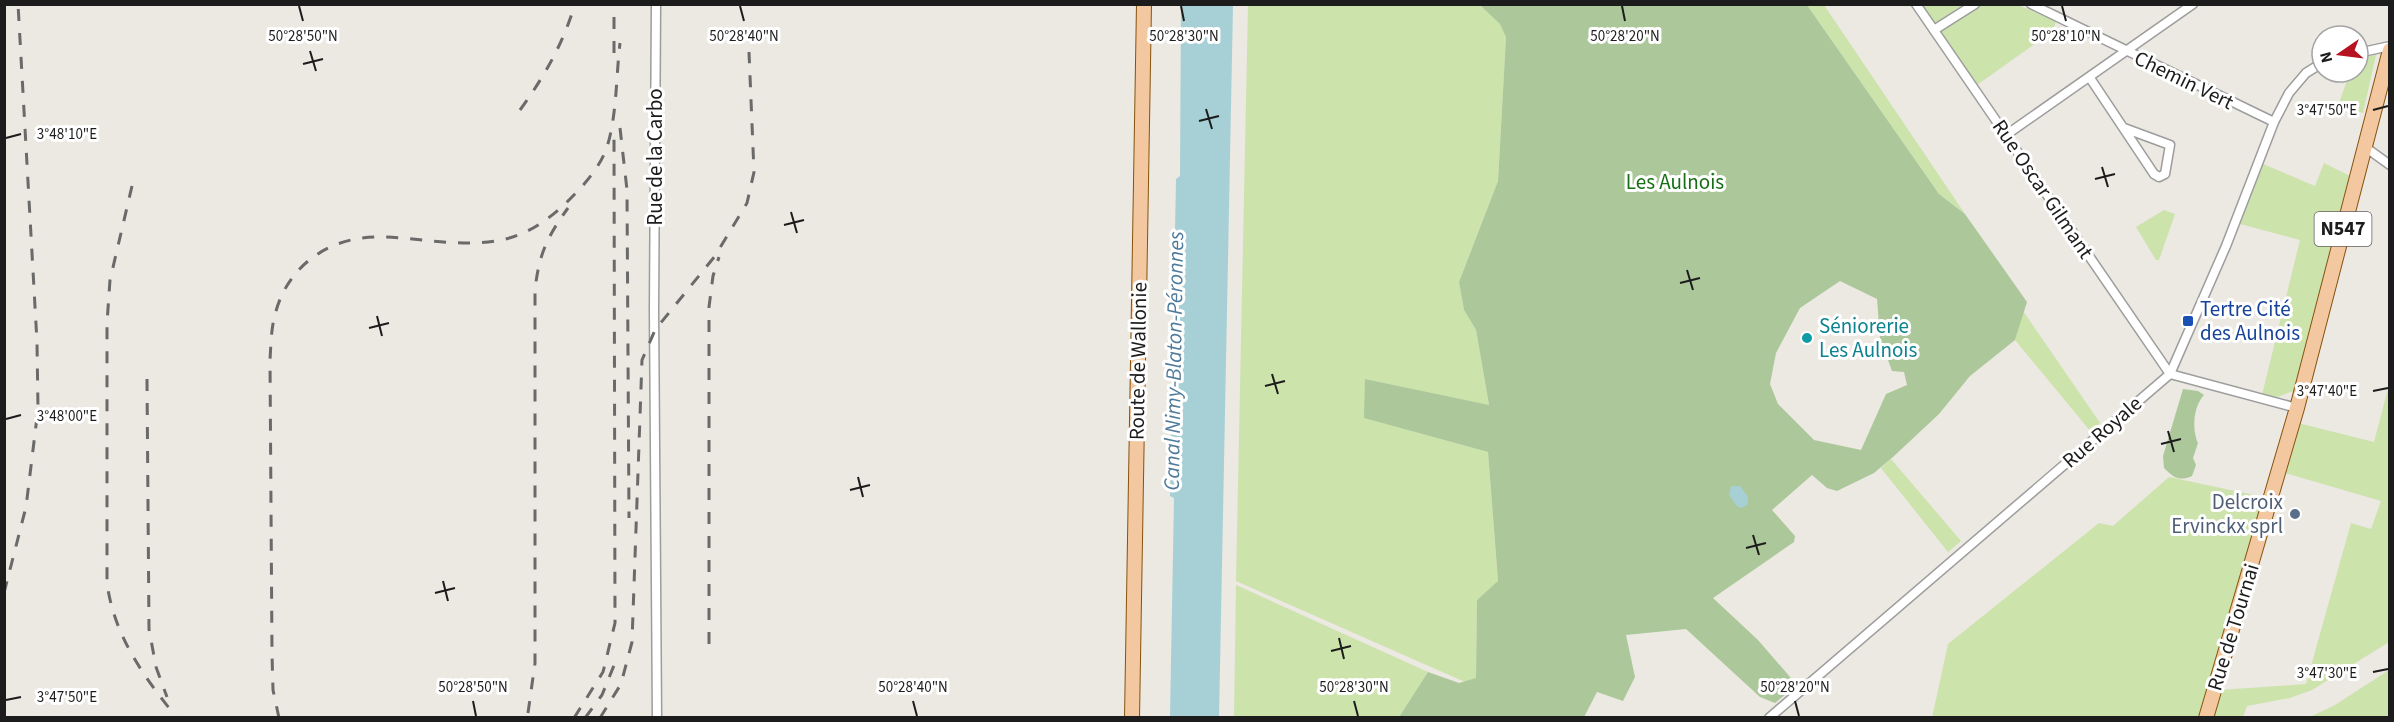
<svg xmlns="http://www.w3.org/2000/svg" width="2394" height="722" font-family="'Source Sans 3',sans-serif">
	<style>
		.grass { fill: #cce3ac }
		.forest { fill: #acc89a; fill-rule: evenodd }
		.water { fill: #a6d0d6 }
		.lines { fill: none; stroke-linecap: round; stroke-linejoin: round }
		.minor-casing { stroke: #9d9d9d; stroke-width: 11 }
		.primary-casing { stroke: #86530d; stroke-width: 16 }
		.minor { stroke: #fff; stroke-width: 8 }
		.primary { stroke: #f3c8a1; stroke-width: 14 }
		.rail { stroke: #6a6a6a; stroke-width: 3; stroke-dasharray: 12 12; stroke-linecap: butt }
		.ticks { fill: none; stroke: #1c1c1c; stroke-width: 2 }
		.transit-dot { fill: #1a4fb4; stroke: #fff; stroke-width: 2 }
		.culture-dot { fill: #0f9aa8; stroke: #fff; stroke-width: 2 }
		.service-dot { fill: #5c6f8a; stroke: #fff; stroke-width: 2 }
		.labels { text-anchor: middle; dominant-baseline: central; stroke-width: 6; stroke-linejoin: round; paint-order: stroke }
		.shield { fill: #fff; stroke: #606060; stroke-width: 1.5 }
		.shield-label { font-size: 20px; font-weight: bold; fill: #1c1c1c }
		.street-label { font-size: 21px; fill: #1c1c1c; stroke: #fff }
		.park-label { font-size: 21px; fill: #166f15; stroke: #fff }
		.transit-label { font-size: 21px; fill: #164399; stroke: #fff; text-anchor: start }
		.culture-label { font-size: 21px; fill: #0d838f; stroke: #fff; text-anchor: start }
		.service-label { font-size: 21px; fill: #4e5e75; stroke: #fff; text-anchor: end }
		.water-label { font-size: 22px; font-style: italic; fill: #4e7b9b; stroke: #fff }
		.ticks-label { font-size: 15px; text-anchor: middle; fill: #1c1c1c; stroke: #fff; stroke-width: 6; stroke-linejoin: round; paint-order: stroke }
	</style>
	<rect width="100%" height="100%" fill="#ece8e2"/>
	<g class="grass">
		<path d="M1268,4L1480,5L1501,24L1506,37L1498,181L1459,282L1464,310L1476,330L1489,406L1365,379V418L1488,452L1498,582L1477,600L1476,678L1465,682L1236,581L1248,5Z"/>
		<path d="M1807,5H1824L1965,214L1939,194Z"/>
		<path d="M1922,5H2018L2056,21L2053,31L1977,85Z"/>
		<path d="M2376,55L2363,113L2338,106L2350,72H2358V58Z"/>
		<path d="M2324,163L2352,177L2296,390L2275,398L2262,395L2300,240L2240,224L2263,164L2315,186Z"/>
		<path d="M2164,210L2175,214L2159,260H2156L2136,227Z"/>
		<path d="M2023,311L2098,420L2100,423L2091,432L2015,340Z"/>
		<path d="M2389,385V642L2312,690L2290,698L2247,706L2243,717L2212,718L2220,690L2306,684L2351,523L2371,529L2381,501L2285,473L2298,423L2374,442Z"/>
		<path d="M1891,459L1961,541L1948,552L1881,468Z"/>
		<path d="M2169,477L2268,498L2202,717L1932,718L1948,644L2099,523L2113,526Z"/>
		<path d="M1236,585L1428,672L1399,717L1234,718Z"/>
		<path d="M2389,670V717H2310L2335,705Z"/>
	</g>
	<g class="forest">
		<path d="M1480,5H1807L1939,194L1965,214L2027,302L2015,340L1970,376L1939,414L1893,457L1874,473L1837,491L1827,488L1812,475L1772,510L1795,536L1794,542L1713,598L1758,640L1797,685L1775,703L1760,697L1686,629L1626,635L1635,677L1623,701L1597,692L1584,717H1399L1428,672L1459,683L1476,678L1477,600L1498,581L1488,452L1364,418L1365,379L1489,405L1476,330L1464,310L1459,282L1498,181L1506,37L1500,24ZM1840,281L1877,299L1880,338L1892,371L1904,372L1907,385L1886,394L1861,450L1814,440L1778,404L1770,384L1776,353L1800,308Z"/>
		<path d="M2183,389L2198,391L2204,395C2193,407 2192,429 2198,443L2193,458L2196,465L2192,476C2179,482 2173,477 2164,468L2163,456Z"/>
	</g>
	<g class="water">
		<path d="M1181,5H1233L1219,717H1170L1174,498L1170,496L1176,179L1180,176Z"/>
		<path d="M1731,486H1740L1748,497L1747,505L1741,508L1737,506L1729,495Z"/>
	</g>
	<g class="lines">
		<defs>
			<g id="minor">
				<path d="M656,4L654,310L657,718"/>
				<path d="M1916,4L2170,374"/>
				<path d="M2031,4L2274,122"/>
				<path d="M1934,30L1975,4"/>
				<path d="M2358,53L2390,46"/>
				<path d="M2090,78L2154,174L2159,177L2165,174L2170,145L2124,128"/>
				<path d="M2006,135L2193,4"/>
				<path d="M2365,147L2390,165"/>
				<path d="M2170,374L2297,408"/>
				<path d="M1769,718L2170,374L2226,246L2274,122L2289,93L2306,73L2322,63"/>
			</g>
			<g id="primary">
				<path d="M1132,718L1144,4"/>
				<path d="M2206,718L2297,408L2390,50"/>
			</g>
		</defs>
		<use href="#minor" class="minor-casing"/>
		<use href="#primary" class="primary-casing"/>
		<use href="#minor" class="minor"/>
		<use href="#primary" class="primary"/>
		<g class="rail">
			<path d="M614,53V4"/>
			<path d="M520,110C544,77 563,44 575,4"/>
			<path d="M620,128L627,190L629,518"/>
			<path d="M132,186L110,280L107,323V583C114,636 144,677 177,718"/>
			<path d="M147,379L149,629L156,667L167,697"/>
			<path d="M4,593L26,507L38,409L37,342L18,4"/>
			<path d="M709,644V307L713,276L719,257"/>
			<path d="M528,713L535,663V290C539,254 547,237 568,208"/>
			<path d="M279,718L273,690L272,654L270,360C271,344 271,327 276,311C290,262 334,235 383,237C422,238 463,248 501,240C528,235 551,218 570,199C585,184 600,167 607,147C617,115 616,76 620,43"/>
			<path d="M574,718L603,672L615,623L614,137"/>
			<path d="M585,718L602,695L615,663"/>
			<path d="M600,718L621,684L632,642L642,360L655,330L715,256L747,203L754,172L749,52"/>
		</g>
	</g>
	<path class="ticks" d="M299,6L303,21M740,6L744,21M1181,6L1184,21M1622,6L1625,21M2062,6L2066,21M310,51L316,71M303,64L323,59M1206,109L1212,129M2373,110L2388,106M1199,121L1219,116M6,138L21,134M2102,167L2108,187M2095,179L2115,174M791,212L797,233M784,225L804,220M1687,270L1693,290M1680,283L1700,278M377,316L382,336M369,328L389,323M1272,374L1278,394M1265,386L1285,381M2373,391L2388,388M6,419L21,415M2168,431L2174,452M2161,444L2181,439M858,477L863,497M850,490L870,485M1753,535L1759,555M1746,548L1766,543M443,581L448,601M435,593L455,588M1339,638L1344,659M1331,651L1351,646M2373,672L2388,669M6,700L21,697M473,701L476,716M913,701L917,716M1354,701L1358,716M1795,701L1799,716"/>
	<rect class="transit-dot" x="2182" y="315" width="12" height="12" rx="3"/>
	<circle class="culture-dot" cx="1807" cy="338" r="6"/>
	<circle class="service-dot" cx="2295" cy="514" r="6"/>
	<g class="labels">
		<rect class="shield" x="2314.5" y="212" width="57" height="34" rx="4.5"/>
		<g class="shield-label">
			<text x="2343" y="229">N547</text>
		</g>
		<g class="street-label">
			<text transform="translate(2184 80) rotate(26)">Chemin Vert</text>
			<text transform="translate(655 157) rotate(-90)">Rue de la Carbo</text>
			<text transform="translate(2043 189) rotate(56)">Rue Oscar Gilmant</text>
			<text transform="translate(1138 361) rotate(-89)">Route de Wallonie</text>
			<text transform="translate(2102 432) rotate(-41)">Rue Royale</text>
			<text transform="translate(2233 627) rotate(-73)">Rue de Tournai</text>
		</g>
		<g class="park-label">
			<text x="1675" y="182">Les Aulnois</text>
		</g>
		<g class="transit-label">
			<text x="2200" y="309">Tertre Cité<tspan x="2200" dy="24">des Aulnois</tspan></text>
		</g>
		<g class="culture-label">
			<text x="1819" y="326">Séniorerie<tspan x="1819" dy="24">Les Aulnois</tspan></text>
		</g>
		<g class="service-label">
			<text x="2283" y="502">Delcroix<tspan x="2283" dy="24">Ervinckx sprl</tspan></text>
		</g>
		<g class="water-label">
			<text transform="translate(1174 361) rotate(-89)">Canal Nimy-Blaton-Péronnes</text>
		</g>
	</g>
	<g class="ticks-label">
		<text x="1625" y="41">50°28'20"N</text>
		<text x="303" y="41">50°28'50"N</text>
		<text x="744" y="41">50°28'40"N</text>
		<text x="1184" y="41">50°28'30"N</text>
		<text x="2066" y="41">50°28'10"N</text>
		<text x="2327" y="115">3°47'50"E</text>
		<text x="67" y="139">3°48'10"E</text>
		<text x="2327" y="396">3°47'40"E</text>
		<text x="67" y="421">3°48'00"E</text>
		<text x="2327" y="678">3°47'30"E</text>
		<text x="473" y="692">50°28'50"N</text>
		<text x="913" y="692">50°28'40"N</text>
		<text x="1354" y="692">50°28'30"N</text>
		<text x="1795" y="692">50°28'20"N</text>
		<text x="67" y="702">3°47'50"E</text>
	</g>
	<rect width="2394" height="722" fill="none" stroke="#1c1c1c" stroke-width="12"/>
	<g transform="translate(2340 54) rotate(256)"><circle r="28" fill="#ffffff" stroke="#a4a4a4" stroke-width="1.5"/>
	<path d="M0-4.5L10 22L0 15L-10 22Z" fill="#b61221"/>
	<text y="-9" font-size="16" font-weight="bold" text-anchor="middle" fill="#1c1c1c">N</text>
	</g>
</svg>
